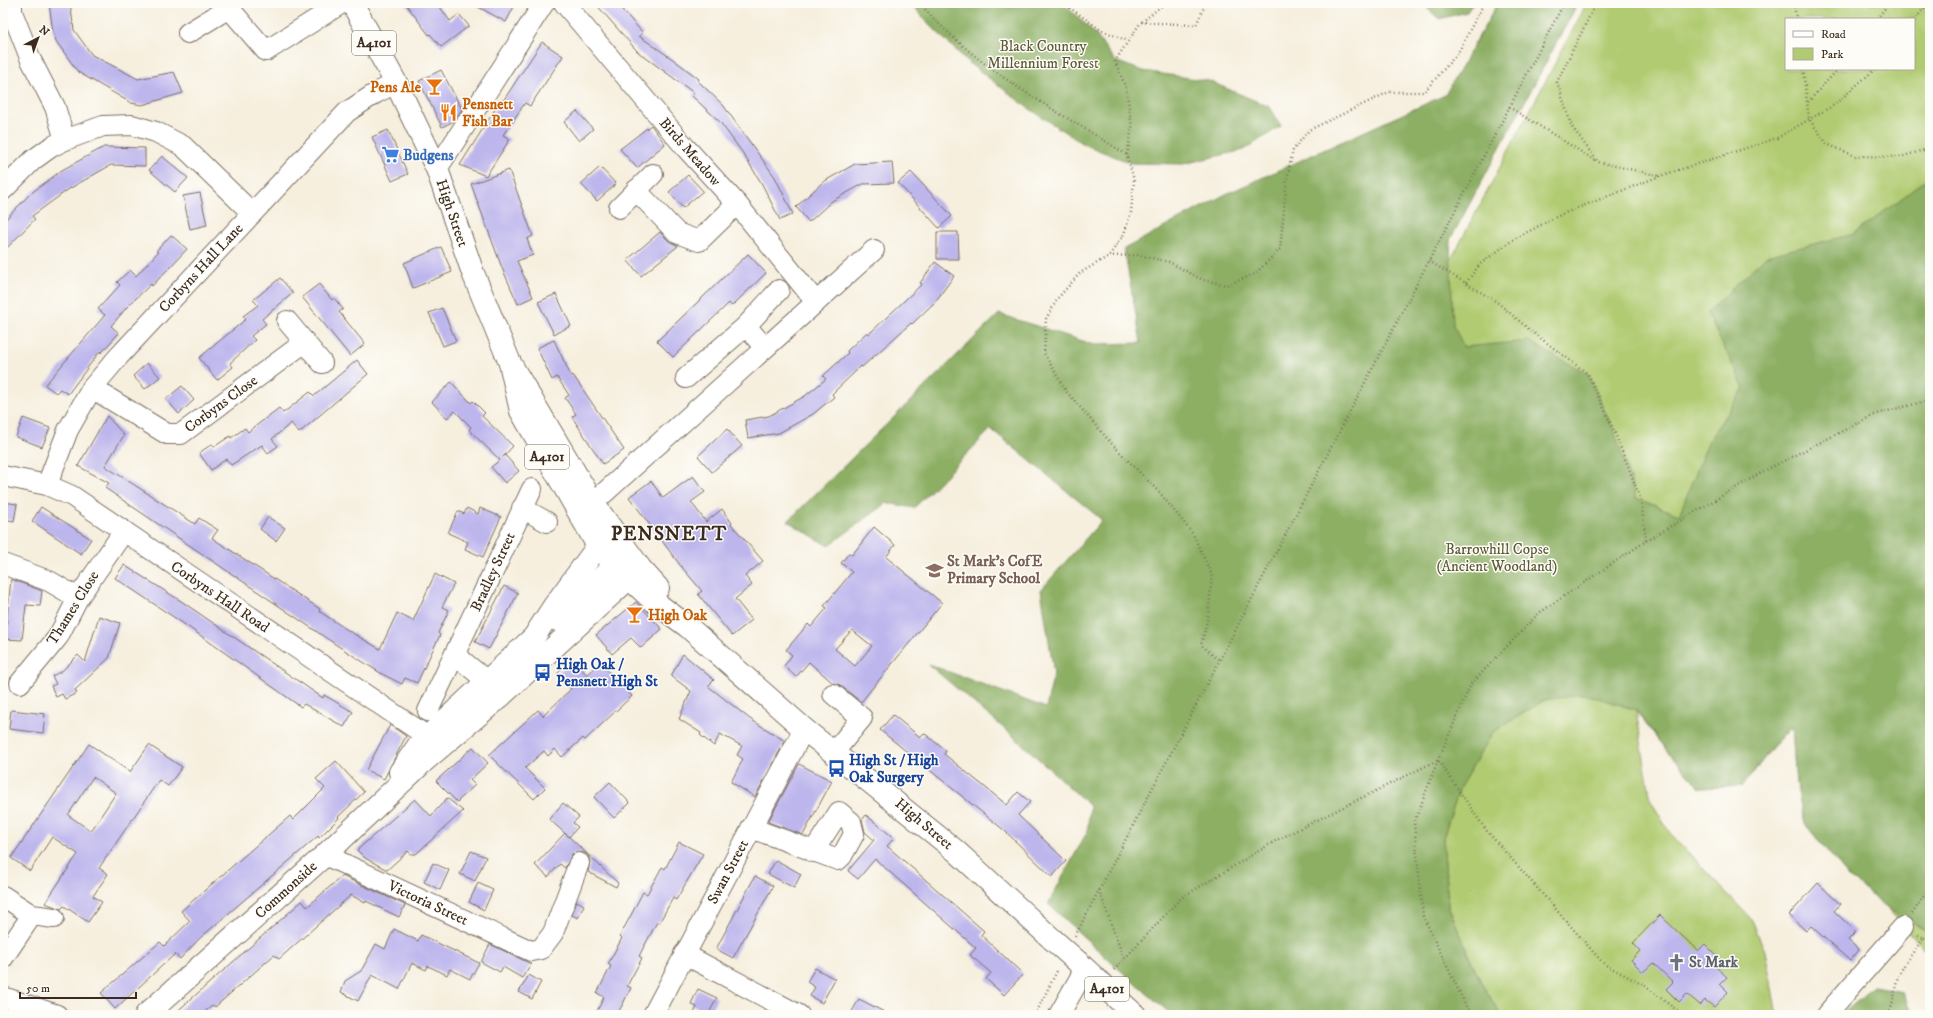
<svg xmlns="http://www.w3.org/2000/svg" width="1933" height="1018" font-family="'IM FELL DW Pica',serif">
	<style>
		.green { fill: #b0cb71; stroke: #767a48; fill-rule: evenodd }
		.forest { fill: #8caf63; stroke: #646c40 }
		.building { fill: #bdb6ed; fill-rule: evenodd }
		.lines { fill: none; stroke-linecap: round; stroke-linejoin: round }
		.minor-casing { stroke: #7c6f61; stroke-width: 22 }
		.major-casing { stroke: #7c6f61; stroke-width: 24 }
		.path { stroke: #7c6f61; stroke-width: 2.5; stroke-dasharray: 1 3; stroke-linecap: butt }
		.minor { stroke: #fff; stroke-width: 20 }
		.major { stroke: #fff; stroke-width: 22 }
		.major-bridge-casing { stroke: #7c6f61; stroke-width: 24; stroke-linecap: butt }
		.major-bridge { stroke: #fff; stroke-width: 22 }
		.labels { text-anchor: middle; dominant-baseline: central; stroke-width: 3; stroke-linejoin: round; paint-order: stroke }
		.shield { fill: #fdfcf7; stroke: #75695f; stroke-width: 1 }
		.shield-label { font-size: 14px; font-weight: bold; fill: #3b2a1e }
		.park-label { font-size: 15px; fill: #5e5a37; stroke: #fdfcf7 }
		.food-label { font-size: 15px; font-weight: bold; fill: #c56008; stroke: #fdfcf7; text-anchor: start }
		.street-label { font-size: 15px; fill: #3b2a1e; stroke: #fdfcf7 }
		.shop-label { font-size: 15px; font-weight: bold; fill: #366cbe; stroke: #fdfcf7; text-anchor: start }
		.education-label { font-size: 15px; font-weight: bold; fill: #785e54; stroke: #fdfcf7; text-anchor: start }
		.transit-label { font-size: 15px; font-weight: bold; fill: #164399; stroke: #fdfcf7; text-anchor: start }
		.worship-label { font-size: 15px; font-weight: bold; fill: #5b616d; stroke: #fdfcf7; text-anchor: start }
		.district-label { font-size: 19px; font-weight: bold; letter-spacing: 1px; fill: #3b2a1e; stroke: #fdfcf7 }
	</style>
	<rect width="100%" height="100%" fill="#fdfcf7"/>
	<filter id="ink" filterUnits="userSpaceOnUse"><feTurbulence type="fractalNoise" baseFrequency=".025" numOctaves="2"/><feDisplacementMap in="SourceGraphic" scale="8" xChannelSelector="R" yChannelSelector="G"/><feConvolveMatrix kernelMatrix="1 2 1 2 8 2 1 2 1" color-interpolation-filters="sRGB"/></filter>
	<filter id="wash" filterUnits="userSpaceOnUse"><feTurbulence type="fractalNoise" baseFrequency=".012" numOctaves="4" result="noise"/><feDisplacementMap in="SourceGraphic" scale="16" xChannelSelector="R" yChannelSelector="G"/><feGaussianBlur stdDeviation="0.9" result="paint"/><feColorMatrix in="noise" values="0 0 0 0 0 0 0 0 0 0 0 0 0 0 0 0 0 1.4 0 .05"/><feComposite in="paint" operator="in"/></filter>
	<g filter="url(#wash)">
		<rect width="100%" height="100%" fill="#f6efde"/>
		<path class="green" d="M1587,3H1930V956L1888,909L1850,878L1805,824L1796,783L1792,726L1771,749L1743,786L1700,788L1658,740L1636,711L1651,801L1670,833L1752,920L1765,951L1777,1015H1500L1476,972L1448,905L1443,838L1460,787L1493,732L1272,597ZM1786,19H1914V69H1786Z"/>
		<g class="forest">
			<path d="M911,3H1063L1096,35L1115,61L1143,71L1209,81L1270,107L1281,126L1244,150L1183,164L1131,163L1083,144L1027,107L969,63L927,22Z"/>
			<path d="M1430,3H1473L1467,12L1439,19L1427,8Z"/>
			<path d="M1498,3H1578L1450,240L1453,325L1464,347L1528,341L1588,374L1615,433L1636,498L1679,515L1709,440L1744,388L1707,313L1766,256L1854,234L1930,177V931L1928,932L1888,909L1850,878L1805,824L1796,783L1792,726L1771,749L1743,786L1700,788L1658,740L1636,710L1585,694L1545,700L1493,732L1460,787L1443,838L1448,905L1476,972L1500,1015H1172L1112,963L1048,904L1087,832L1090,806L1020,742L928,664L1046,708L1054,674L1041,590L1102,520L991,429L914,508L887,503L828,546L788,521L999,314L1092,344L1141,343L1124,249L1224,195L1445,95Z"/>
			<path d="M1873,987L1903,992L1914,1015H1840Z"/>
		</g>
		<g id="blocks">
			<g class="building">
				<path d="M49,3H70L74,30L92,55L138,79L174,72L183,93L142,105L131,103L78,72L56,41L53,32Z"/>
				<path d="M405,3H437L450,21L459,14L469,26L441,47L430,34L429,35Z"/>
				<path d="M471,3H516L506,22Z"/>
				<path d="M595,3H616L643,33L639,36L674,60L699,79L698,81L723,105L775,177L793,214L780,220L762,184L742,152L720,122L692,96L694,93L638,52Z"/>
				<path d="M542,42L563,56L530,106L525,103L503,135L510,139L486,176L460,165L501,100L503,101Z"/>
				<path d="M441,70L462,109L454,121L442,127L419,81Z"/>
				<path d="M577,111L593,129L579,141L564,122Z"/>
				<path d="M651,125L665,144L637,168L620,149Z"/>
				<path d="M388,130L408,174L392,181L372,137Z"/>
				<path d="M104,147L145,148V166L111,165L69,189L32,216L35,219L3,252V222L30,194L62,170Z"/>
				<path d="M162,156L188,178L175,192L149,170Z"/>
				<path d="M892,162L894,183L863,184L832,201L809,222L796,207L823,182L855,164Z"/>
				<path d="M600,167L616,184L597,201L581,184Z"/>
				<path d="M509,170L533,236L527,239L533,255L517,261L533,297L518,304L502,268L471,184Z"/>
				<path d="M911,172L952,216L939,228L898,183Z"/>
				<path d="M688,175L703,191L683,208L669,192Z"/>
				<path d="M200,193L207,225L190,229L183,196Z"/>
				<path d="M660,232L669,241L678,246L641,276L627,260Z"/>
				<path d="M937,232H958L959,259H937Z"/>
				<path d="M171,235L187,249L152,286L151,284L127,307L111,326L119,333L101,353L100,351L68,394L60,389L56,393L45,385L105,315L98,309L120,285L117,282L130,270L136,276L158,252L156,251Z"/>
				<path d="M441,247L452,272L413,288L404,263Z"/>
				<path d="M748,254L766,273L732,306L729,303L673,357L657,341Z"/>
				<path d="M935,262L954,276L935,302L912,324L911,323L862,367L861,366L832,394L834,397L813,414L779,433L748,438L745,420L769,416L805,396L826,379L823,376L848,353L847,351L867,332L869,334L922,284L920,283Z"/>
				<path d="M280,278L293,293L262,319L266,324L251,336L255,340L230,363L233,367L217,380L199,358L246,319L243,316L258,305L253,300Z"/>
				<path d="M319,284L332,300L334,298L343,309L339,312L365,344L350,356L302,297Z"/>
				<path d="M556,294L571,326L554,334L538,302Z"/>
				<path d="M442,308L456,341L443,346L429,313Z"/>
				<path d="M554,340L571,376L573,375L624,450L603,464L572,417L576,414L565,398L569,395L557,377L552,380L537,348Z"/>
				<path d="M357,360L368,374L299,433L291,423L272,439L278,446L268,453L262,445L231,465L226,459L211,470L199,453L212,444L214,447L230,436L231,438L245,428L248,432L279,408L283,413L310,392L314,396Z"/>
				<path d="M147,363L160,377L145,389L133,376Z"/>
				<path d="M451,382L471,403L473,401L485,413L482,416L513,446L503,457L505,455L519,471L505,483L491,467L500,460L469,430L471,427L455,411L447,418L432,402Z"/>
				<path d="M182,386L194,400L179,414L166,399Z"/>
				<path d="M107,416L124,435L105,466L195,524L199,518L218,530L212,538L320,609L319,611L349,631L380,649L397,613L413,621L435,574L454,584L442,607L449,610L438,633L440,635L417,683L405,678L402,684L382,674L335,644L105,488L109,483L78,466Z"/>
				<path d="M23,418L50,428L42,447L16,437Z"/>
				<path d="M727,429L742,446L712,472L698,456Z"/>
				<path d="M693,476L705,492L691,502L706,522L722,509L732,523L731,524L763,561L745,576L752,585L735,599L752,620L732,636L698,594L702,591L680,565L629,497L651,481L663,498Z"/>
				<path d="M3,502L17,504L14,521L3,519Z"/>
				<path d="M41,507L91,539L81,554L32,521Z"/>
				<path d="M467,508L478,514L480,508L501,517L483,557L465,549L468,542L448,533L458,511L464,514Z"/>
				<path d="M268,517L285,528L276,541L260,529Z"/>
				<path d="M874,527L895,545L886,557L942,603L861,702L840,685L833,683L809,662L796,677L784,666L792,655L786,650L808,624L811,627L827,608L824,606L852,572L841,563L849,553L852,555ZM852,630L872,646L855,666L835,649Z"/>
				<path d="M124,565L181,601L323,698L324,695L353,712L344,727L304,704L301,707L187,626L115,578Z"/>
				<path d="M11,579L42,591L40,606L26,605L22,640L5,639Z"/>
				<path d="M504,586L518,593L489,649L475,642Z"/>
				<path d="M636,602L662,629L641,648L631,638L612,654L596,635Z"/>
				<path d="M99,616L120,623L109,658L75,690L77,693L65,699L62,694L56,697L51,686L56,684L52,676L62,671L78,655L85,662Z"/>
				<path d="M683,654L714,680L708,686L750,719L785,741L755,797L731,782L743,759L737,755L742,746L720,734L714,746L700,735L701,733L679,719L691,691L671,676Z"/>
				<path d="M572,659L587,675L600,663L632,696L585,740L583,738L562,757L555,749L548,756L544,751L525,768L545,788L534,799L489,755L538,710L543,716L571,689L557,674Z"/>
				<path d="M11,710L45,714L43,733L9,729Z"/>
				<path d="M893,715L920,737L924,733L946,751L944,754L1007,805L1018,792L1030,802L1018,815L1066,861L1052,877L1005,831L880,730Z"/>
				<path d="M390,725L406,736L384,779L366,770Z"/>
				<path d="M89,744L130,772L149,745L182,767L168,786L159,780L99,868L108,874L93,896L102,902L88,922L64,906L61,909L45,903L78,854L52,837L30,871L11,858ZM93,777L116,793L91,831L68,815Z"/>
				<path d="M473,747L488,763L470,780L475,785L457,802L436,781Z"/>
				<path d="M336,761L364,792L338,817L339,818L319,838L318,836L199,939L180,959L175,954L115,1009L101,993L160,942L164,946L190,921L181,911L290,816L293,820L325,788L316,779Z"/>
				<path d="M799,764L832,781L803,835L768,822Z"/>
				<path d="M610,782L630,803L614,818L594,797Z"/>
				<path d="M447,798L463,811L416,854H411L408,851L387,870L365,858L357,850L415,799L431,816Z"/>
				<path d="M563,803L579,817L573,823L578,827L569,837L549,819Z"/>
				<path d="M866,815L894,838L887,846L984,931L981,935L1023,974L1004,995L986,979L991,973L970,955L976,948L875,859L858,879L848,871L874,840L865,832L862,820Z"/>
				<path d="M565,833L618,883L616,887L588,872L590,861L588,855L583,852L572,854L565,868L560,864L548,877L535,865Z"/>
				<path d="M679,842L703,854L676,900L673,898L659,923L657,922L639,956L642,958L627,986L631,988L617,1015H595L604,997L597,993L611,966L608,964L622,938L620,936L643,892L647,894L662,867L665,869Z"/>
				<path d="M471,851L486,857L475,881L460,874Z"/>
				<path d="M776,860L801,874L794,888L768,874Z"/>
				<path d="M433,863L449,870L440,890L424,882Z"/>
				<path d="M342,876L405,905L399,917L366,901L365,903L351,895L279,959L274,955L215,1007L213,1005L201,1015H173L302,901L307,907Z"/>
				<path d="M755,876L773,886L733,958L716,949Z"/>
				<path d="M478,883L493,890L484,910L469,902Z"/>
				<path d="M1818,883L1840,904L1834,911L1856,932L1848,940L1859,950L1850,961L1811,926L1806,931L1789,915Z"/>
				<path d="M577,901L584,905L578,918L572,915Z"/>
				<path d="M1660,915L1698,951L1705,944L1721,960L1715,966L1727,977L1720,984L1728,992L1714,1007L1705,1000L1700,1005L1687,994L1679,1002L1666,989L1673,982L1653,963L1643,972L1631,960L1640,951L1633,943Z"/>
				<path d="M394,929L418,941L421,935L479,963L470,979L450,969L447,975L428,966L426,970L412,963L399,989L372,975L358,1001L341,992L345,981L361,971L376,944L385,949Z"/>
				<path d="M490,944L531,964L522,978L503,967L500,972L481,962Z"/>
				<path d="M815,968L835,979L822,1003L810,996L815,987L807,982Z"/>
				<path d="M529,975L541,982L532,999L519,992Z"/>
				<path d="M698,989L717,998L708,1015H693L697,1007L691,1004Z"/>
				<path d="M859,999L890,1015H850Z"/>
			</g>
		</g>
	</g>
	<g filter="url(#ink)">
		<use href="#blocks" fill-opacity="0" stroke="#7c6f61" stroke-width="1"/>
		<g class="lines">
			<defs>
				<g id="minor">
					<path d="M12,3V12L31,60L55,107L65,140"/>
					<path d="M564,3L685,147L737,204L816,302"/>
					<path d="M188,33L229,8L266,51L342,3"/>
					<path d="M437,169L544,3"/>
					<path d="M3,190L33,160L51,147L65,140L103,126L132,125L156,132L183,146L252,213"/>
					<path d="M636,190L677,233L699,241L737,204"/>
					<path d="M619,208L653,174"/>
					<path d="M287,321L322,363"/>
					<path d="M746,326L779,290"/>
					<path d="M686,378L746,326L765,348"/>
					<path d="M92,388L167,434H181L305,342"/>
					<path d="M3,476L47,485L72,496L428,737"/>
					<path d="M47,485L68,430L92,388L119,356L347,112L376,93L396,83"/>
					<path d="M593,503L874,250"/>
					<path d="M522,508L547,522"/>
					<path d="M3,564L49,581L78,598"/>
					<path d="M455,655L487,681"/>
					<path d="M20,683L58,637L78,598L124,531"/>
					<path d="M833,694L862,718L834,752"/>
					<path d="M428,711L532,489"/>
					<path d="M751,828L838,860L842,856L854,834L851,822L839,812L813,852"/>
					<path d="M325,855L531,951L541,949L553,933L579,863"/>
					<path d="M3,896L32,915L54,918"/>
					<path d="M684,954L799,1015"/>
					<path d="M3,958L32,915"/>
					<path d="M3,997L57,1015"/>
					<path d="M653,1015L804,729"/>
					<path d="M1059,1015L1085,969"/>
					<path d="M1826,1015L1903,927"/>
				</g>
				<g id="major">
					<path d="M352,3L396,83L437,169L473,273L510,363L593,503L640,568L658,588"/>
					<path d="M510,363L521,411L598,546L615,565L656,603L687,626L804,729L956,851L1052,939"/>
					<path d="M557,620L615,565L630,562"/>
					<path d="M400,772L418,746L534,637L554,606L598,546"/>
					<path d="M1079,963L1135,1015"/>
					<path d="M146,1015L325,855L424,761L502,695L639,569"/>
				</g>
			</defs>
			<use href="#minor" class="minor-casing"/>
			<use href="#major" class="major-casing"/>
			<g class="path">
				<path d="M920,3C929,15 939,24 950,34C1002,84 1067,116 1127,155L1134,180L1131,212L1124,234L1109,256L1080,273L1058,298L1046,319L1044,353L1066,391L1112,444L1159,492L1193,534L1212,575L1208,617L1201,645L1219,660"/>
				<path d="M1063,3L1101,30L1128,41"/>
				<path d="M1596,3L1557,82L1572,127L1598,162L1660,176"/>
				<path d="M1794,3L1796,19"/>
				<path d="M1877,19L1889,3"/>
				<path d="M1914,21L1928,3"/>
				<path d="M1142,22L1165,3"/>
				<path d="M1803,69L1809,119L1827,144L1855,156L1901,157L1930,148"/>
				<path d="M1808,102L1838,69"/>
				<path d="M1509,107L1596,161"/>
				<path d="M1923,151L1930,153"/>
				<path d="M1127,155L1132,127L1126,88L1115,61L1141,22L1196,25L1206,3"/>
				<path d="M1109,256L1139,255L1169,262L1203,280L1227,285L1255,274L1280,249L1287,179L1293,150L1309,130L1389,92H1424L1458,53L1484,3"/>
				<path d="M1429,261L1497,302L1531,331L1588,374L1615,433L1641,500L1646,541L1539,613L1471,684L1438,760L1414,823L1423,916L1466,1006L1473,1015"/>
				<path d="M1466,283L1480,264L1514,239L1562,214L1660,176L1777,138L1834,105L1875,69"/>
				<path d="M1646,541L1762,472L1876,414L1930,400"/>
				<path d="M1099,890L1124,959"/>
				<path d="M1912,914L1930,887"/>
				<path d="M1075,936L1564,3"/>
				<path d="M1924,938L1930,936"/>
				<path d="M1114,970L1181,898L1277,840L1438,760L1486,830L1604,964L1645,986L1683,1015"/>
				<path d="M1035,1015L1058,969"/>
				<path d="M1888,1015C1894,1004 1894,993 1897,981C1902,965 1914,951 1924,938L1918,935"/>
			</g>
			<use href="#minor" class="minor"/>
			<use href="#major" class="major"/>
			<defs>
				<path id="major-bridge" d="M1052,939L1079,963"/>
			</defs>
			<use href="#major-bridge" class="major-bridge-casing"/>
			<use href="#major-bridge" class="major-bridge"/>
		</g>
	</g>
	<defs>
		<symbol id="bar-bare" viewBox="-9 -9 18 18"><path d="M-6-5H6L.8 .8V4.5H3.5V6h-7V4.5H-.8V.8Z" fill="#e8710a" stroke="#fdfcf7" stroke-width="2.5" paint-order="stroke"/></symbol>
		<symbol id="restaurant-bare" viewBox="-9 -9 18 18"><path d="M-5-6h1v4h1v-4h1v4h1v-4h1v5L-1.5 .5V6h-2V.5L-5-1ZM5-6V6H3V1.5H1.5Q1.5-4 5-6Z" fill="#e8710a" stroke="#fdfcf7" stroke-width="2.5" paint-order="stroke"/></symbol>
		<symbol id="supermarket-bare" viewBox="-9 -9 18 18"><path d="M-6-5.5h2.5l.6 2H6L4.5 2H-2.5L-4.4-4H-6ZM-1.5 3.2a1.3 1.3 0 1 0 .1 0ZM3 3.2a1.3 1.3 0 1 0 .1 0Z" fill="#3f7fe0" stroke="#fdfcf7" stroke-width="2.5" paint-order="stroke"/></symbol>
		<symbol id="school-bare" viewBox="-9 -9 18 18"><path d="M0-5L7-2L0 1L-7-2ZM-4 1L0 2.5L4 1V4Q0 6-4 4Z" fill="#8d6e63" stroke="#fdfcf7" stroke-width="2.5" paint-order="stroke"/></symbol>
		<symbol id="bus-bare" viewBox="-9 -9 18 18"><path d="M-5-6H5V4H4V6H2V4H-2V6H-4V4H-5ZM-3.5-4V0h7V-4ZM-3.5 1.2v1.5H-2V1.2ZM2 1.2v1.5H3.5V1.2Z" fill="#1a4fb4" stroke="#fdfcf7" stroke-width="2.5" paint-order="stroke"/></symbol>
		<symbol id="church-bare" viewBox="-9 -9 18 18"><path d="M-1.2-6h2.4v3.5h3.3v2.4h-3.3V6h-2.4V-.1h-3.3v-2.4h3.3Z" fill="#6b7280" stroke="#fdfcf7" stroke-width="2.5" paint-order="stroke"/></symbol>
	</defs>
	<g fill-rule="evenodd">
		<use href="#bar-bare" x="422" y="74" width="25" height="25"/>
		<use href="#restaurant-bare" x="436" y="100" width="25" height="25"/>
		<use href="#supermarket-bare" x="378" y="142" width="25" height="25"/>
		<use href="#school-bare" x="922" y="558" width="25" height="25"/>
		<use href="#bar-bare" x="622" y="602" width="25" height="25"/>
		<use href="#bus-bare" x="530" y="660" width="25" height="25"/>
		<use href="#bus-bare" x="824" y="756" width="25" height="25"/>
		<use href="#church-bare" x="1664" y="950" width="25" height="25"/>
	</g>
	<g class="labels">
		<g class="shield">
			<rect x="352" y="31" width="44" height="24" rx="3"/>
			<rect x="525" y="445" width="44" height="24" rx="3"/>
			<rect x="1085" y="977" width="44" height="24" rx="3"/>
		</g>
		<g class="shield-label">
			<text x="374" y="43">A4101</text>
			<text x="547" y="457">A4101</text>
			<text x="1107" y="989">A4101</text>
		</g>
		<g class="park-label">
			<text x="1043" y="46">Black Country<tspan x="1043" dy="17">Millennium Forest</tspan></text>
			<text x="1497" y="549">Barrowhill Copse<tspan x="1497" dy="17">(Ancient Woodland)</tspan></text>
		</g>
		<g class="food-label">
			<text x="421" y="87" text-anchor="end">Pens Ale</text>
			<text x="462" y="104">Pensnett<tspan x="462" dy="17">Fish Bar</tspan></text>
			<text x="648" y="615">High Oak</text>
		</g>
		<g class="street-label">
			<text transform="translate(690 152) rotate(49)">Birds Meadow</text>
			<text transform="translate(452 213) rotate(71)">High Street</text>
			<text transform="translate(201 268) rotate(-47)">Corbyns Hall Lane</text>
			<text transform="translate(221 404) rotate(-36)">Corbyns Close</text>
			<text transform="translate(493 572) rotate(-65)">Bradley Street</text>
			<text transform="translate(220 597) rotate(34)">Corbyns Hall Road</text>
			<text transform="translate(73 608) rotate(-58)">Thames Close</text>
			<text transform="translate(924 824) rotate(40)">High Street</text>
			<text transform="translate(728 872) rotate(-62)">Swan Street</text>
			<text transform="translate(286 890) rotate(-42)">Commonside</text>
			<text transform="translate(428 903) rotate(25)">Victoria Street</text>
		</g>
		<g class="shop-label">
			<text x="403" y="155">Budgens</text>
		</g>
		<g class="education-label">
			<text x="947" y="561">St Mark's CofE<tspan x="947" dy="17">Primary School</tspan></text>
		</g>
		<g class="transit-label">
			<text x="556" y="664">High Oak /<tspan x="556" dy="17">Pensnett High St</tspan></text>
			<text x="849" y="760">High St / High<tspan x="849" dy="17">Oak Surgery</tspan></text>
		</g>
		<g class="worship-label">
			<text x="1689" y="962">St Mark</text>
		</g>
		<g class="district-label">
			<text x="669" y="534">PENSNETT</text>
		</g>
	</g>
	<rect width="1933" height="1018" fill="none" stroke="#fdfcf7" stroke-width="16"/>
	<rect x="1785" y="18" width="130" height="52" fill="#fdfcf7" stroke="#afa8a0"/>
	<rect x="1793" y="31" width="20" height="6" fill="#ffffff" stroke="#afa8a0"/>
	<text x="1821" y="38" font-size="12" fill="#3b2a1e">Road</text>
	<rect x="1793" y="48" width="20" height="12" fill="#b0cb71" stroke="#afa8a0"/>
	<text x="1821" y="58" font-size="12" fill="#3b2a1e">Park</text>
	<g transform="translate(38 38) rotate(41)" stroke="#fdfcf7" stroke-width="3" paint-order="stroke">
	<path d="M0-3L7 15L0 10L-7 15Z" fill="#3b2a1e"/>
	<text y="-6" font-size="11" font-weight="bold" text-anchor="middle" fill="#3b2a1e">N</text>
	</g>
	<path d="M20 992v6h116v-6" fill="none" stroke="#3b2a1e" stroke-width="2"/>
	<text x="26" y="992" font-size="12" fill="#3b2a1e" stroke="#fdfcf7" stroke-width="3" paint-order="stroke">50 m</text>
</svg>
